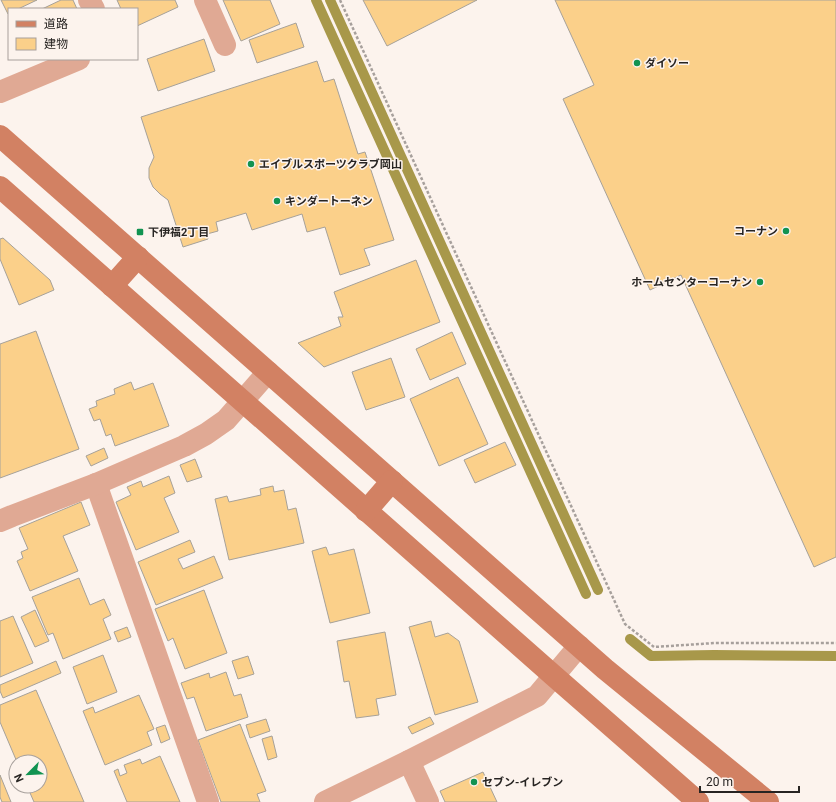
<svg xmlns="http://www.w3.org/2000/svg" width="836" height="802" font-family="Roboto,'Noto Sans JP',sans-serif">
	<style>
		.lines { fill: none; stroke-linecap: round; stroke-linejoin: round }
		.stream { stroke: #a8984a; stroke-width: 10 }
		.building { fill: #fbd08a; stroke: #a6a199 }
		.path { stroke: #a7a09c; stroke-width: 2.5; stroke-dasharray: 3 2; stroke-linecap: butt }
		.street { stroke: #e0a994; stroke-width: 22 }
		.secondary { stroke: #d28163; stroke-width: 22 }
		.poi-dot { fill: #119351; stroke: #fcf3ed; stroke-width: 1.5 }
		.labels { text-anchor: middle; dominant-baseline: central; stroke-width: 3; stroke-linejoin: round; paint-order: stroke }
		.poi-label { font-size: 11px; font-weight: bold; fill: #272422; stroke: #fcf3ed; text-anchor: start }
	</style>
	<rect width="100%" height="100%" fill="#fcf3ed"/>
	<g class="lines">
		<g class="stream">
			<path d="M316,0L586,594"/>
			<path d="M330,0L598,590"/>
			<path d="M630,639L651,656L714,655L836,656"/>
		</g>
	</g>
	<g class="building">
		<path d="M1,0H37L18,9H9V13L8,14Z"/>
		<path d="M61,0H73L77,9H42Z"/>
		<path d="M117,0H175L178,7L137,26V9H121Z"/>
		<path d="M223,0H270L280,24L241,41Z"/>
		<path d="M363,0H477L387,46Z"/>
		<path d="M555,0H836V557L814,567L681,275L650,290L563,99L594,85Z"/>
		<path d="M296,23L304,47L257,63L249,40Z"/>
		<path d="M204,39L215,71L158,91L147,59Z"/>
		<path d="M317,61L324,82L334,79L358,154L365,152L394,240L364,249L370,265L340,275L325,227L307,232L302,214L252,230L246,213L216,222L218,231L207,234L208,239L183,247L168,200L160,194L153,187L149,178V168L154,157L141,117Z"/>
		<path d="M3,238L50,280L54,290L19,305L0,259V239Z"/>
		<path d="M416,260L440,322L324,367L298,343L341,326L338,317H343L334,292Z"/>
		<path d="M36,331L79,449L0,478V344Z"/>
		<path d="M452,332L466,364L430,380L416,349Z"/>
		<path d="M391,358L405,397L366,410L352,372Z"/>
		<path d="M458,377L488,444L439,466L410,399Z"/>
		<path d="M131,382L134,390L153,383L169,426L115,446L111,434L106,436L100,419L94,421L89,409L97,406L96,401L115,394L114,389Z"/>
		<path d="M505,442L516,465L475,483L464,460Z"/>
		<path d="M104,448L108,458L91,466L86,456Z"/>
		<path d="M195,459L202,477L187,482L180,465Z"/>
		<path d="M169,476L175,493L164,498L179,532L136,550L116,502L131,495L127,487L141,481L143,487Z"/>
		<path d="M273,486L274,492L284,490L288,510L296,508L304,543L229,560L215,499L227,496L229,502L261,495L260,489Z"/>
		<path d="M81,502L90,525L63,536L78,571L30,591L17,561L23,558L21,552L28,549L19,528Z"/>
		<path d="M190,540L195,552L178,559L183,569L214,556L223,578L156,605L138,562Z"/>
		<path d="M326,547L329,555L354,549L370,613L330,623L312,551Z"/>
		<path d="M79,578L90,605L104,599L111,615L103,619L111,639L63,659L53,633L48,635L32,597Z"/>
		<path d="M204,590L227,653L185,669L173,638L168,641L155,609Z"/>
		<path d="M35,610L49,641L35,647L21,617Z"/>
		<path d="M13,616L33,663L0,677V621Z"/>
		<path d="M431,621L435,637L448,633L459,641L478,702L435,715L409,627Z"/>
		<path d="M127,627L131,637L118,642L114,632Z"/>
		<path d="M385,632L396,695L376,699L379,715L356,718L349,681L344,682L337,641Z"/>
		<path d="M103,655L117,692L87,704L73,667Z"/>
		<path d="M248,656L254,674L238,679L232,661Z"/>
		<path d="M56,661L61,673L3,698L0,691V685Z"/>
		<path d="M226,672L234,696L241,694L248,717L206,731L194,697L187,699L181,683L209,673L210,678Z"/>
		<path d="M36,690L84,802H34L27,786H40V762H17L0,722V705Z"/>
		<path d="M139,695L154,729L147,732L152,745L105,765L83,711L93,707L95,713Z"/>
		<path d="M430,717L434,724L412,734L408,727Z"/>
		<path d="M266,719L270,731L250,738L246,725Z"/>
		<path d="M240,724L266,791L257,794L260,802H221L198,740Z"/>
		<path d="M165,725L170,739L161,743L156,728Z"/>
		<path d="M272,736L277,757L268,760L262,739Z"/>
		<path d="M160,756L180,802H127L114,771L118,769L120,776L127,773L124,765L140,759L142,764Z"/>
		<path d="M483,772L497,802H445L440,791Z"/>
		<path d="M0,775L11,802H2L0,797Z"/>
	</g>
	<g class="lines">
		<path class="path" d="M340,0L625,624L654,647L715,643H836"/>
		<g class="street">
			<path d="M89,0L94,9"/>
			<path d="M205,0L225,45"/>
			<path d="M0,92L79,59"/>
			<path d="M96,484L208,802"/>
			<path d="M0,521L12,516L96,484L184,446L206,434L226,420L268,372"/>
			<path d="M409,761L428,802"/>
			<path d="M325,802L409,761L537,696L579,646"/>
		</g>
		<g class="secondary">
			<path d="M0,136L605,669L768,802"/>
			<path d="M0,187L554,676L698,802"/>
			<path d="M112,286L138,257"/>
			<path d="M366,511L392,481"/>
		</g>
	</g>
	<g class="poi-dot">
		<circle cx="637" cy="63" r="4"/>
		<circle cx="251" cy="164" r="4"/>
		<circle cx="277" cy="201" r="4"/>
		<circle cx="786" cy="231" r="4"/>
		<rect x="136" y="228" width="8" height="8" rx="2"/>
		<circle cx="760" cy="282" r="4"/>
		<circle cx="474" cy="782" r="4"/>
	</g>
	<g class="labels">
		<g class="poi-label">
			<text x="645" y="63">ダイソー</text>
			<text x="259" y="164">エイブルスポーツクラブ岡山</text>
			<text x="285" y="201">キンダートーネン</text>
			<text x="778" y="231" text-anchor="end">コーナン</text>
			<text x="148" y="232">下伊福2丁目</text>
			<text x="752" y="282" text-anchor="end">ホームセンターコーナン</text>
			<text x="482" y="782">セブン-イレブン</text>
		</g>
	</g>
	<rect x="8" y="8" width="130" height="52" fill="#fcf3ed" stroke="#a7a09c"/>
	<rect x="16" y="21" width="20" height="6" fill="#d28163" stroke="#a7a09c"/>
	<text x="44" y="28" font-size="12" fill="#272422">道路</text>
	<rect x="16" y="38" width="20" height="12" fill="#fbd08a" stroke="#a7a09c"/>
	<text x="44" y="48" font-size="12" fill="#272422">建物</text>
	<g transform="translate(28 774) rotate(246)"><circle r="19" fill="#fcf3ed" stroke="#a7a09c"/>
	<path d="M0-3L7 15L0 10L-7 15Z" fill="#119351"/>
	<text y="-6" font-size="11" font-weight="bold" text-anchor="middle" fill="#272422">N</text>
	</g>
	<path d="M700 786v6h99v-6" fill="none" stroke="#272422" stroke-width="2"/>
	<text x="706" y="786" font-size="12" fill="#272422" stroke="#fcf3ed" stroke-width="3" paint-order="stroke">20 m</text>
</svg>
